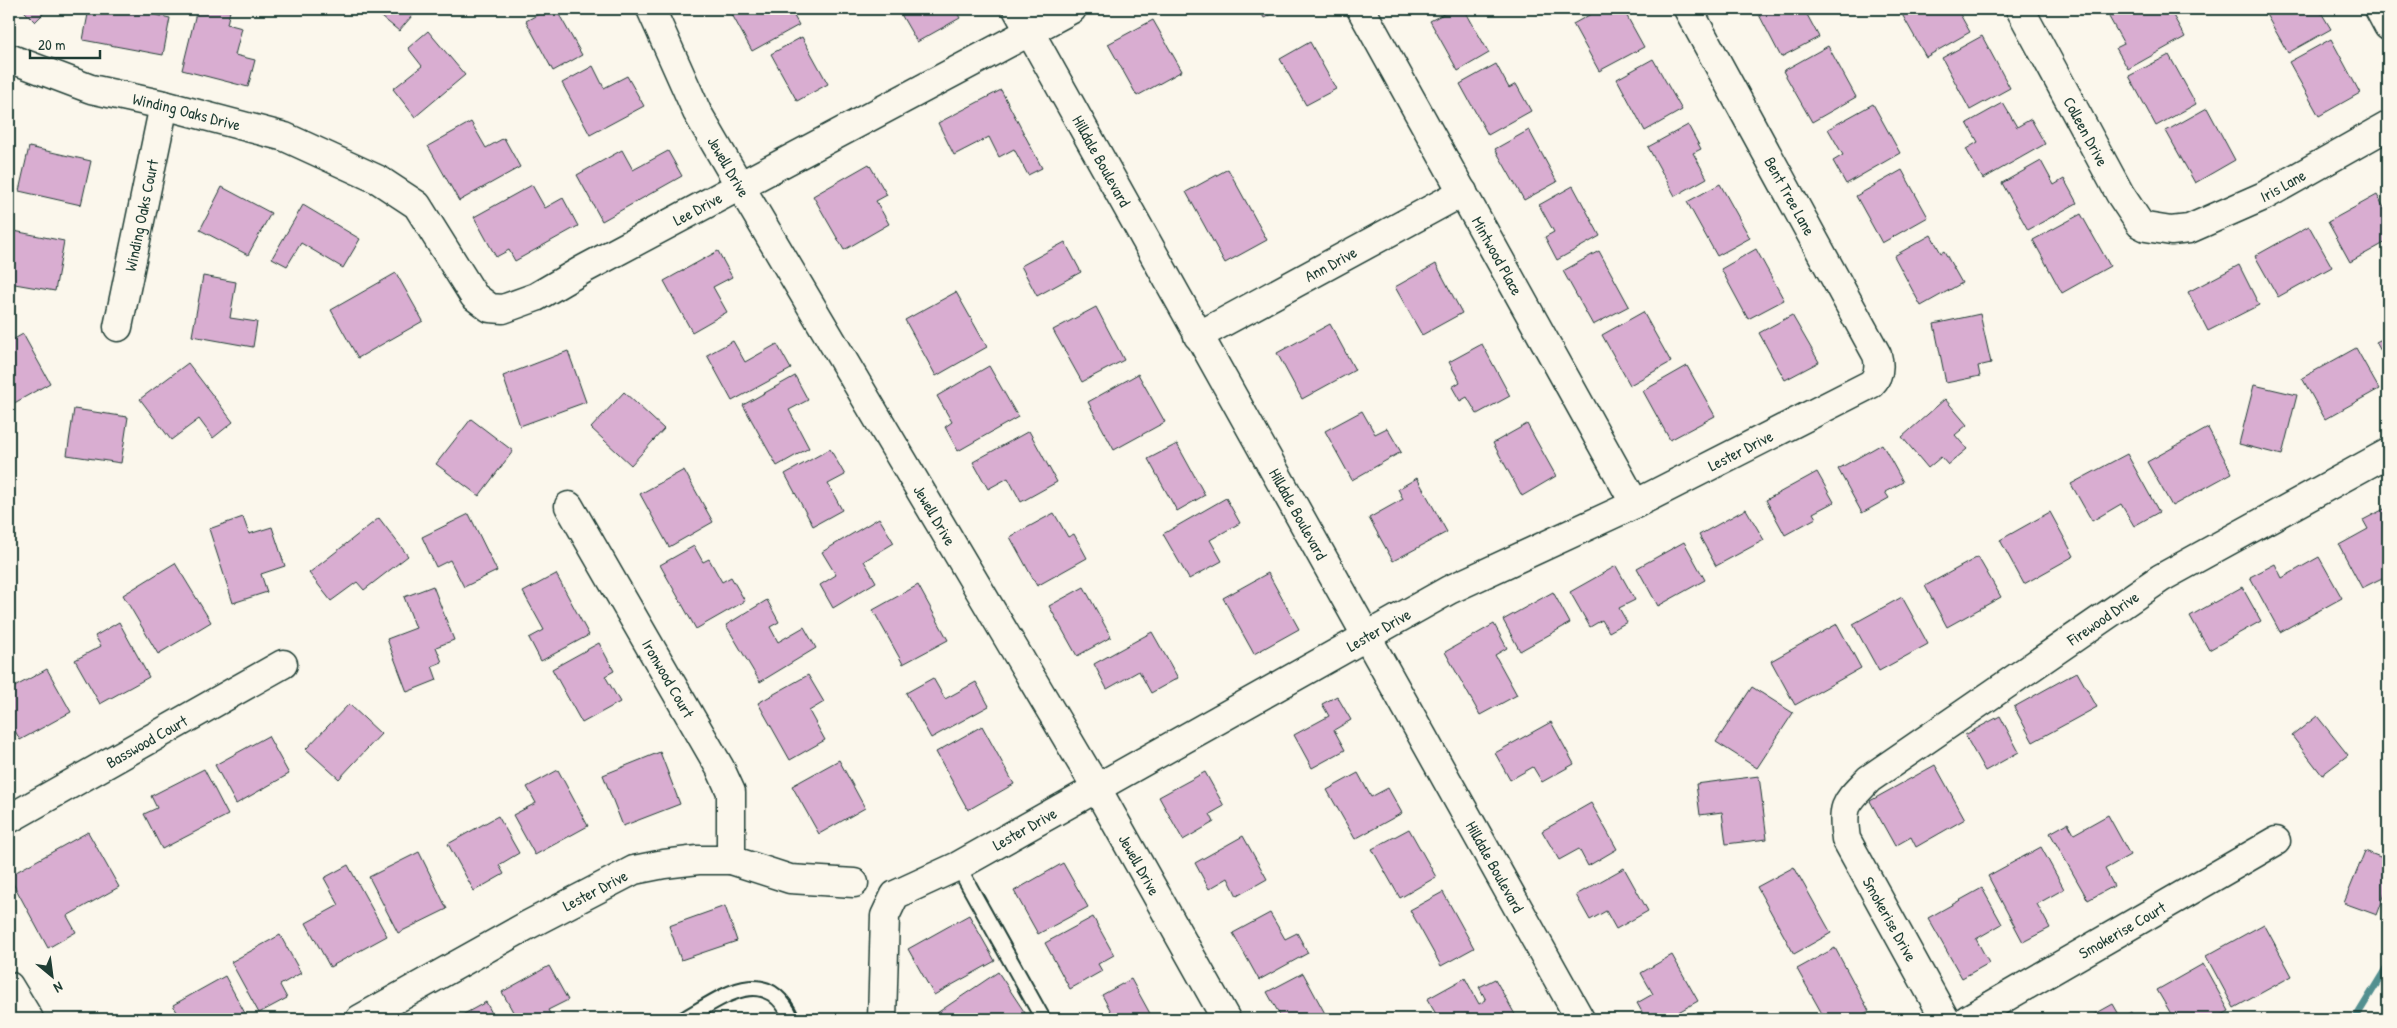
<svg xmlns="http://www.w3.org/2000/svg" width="2397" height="1028" font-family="'Patrick Hand',sans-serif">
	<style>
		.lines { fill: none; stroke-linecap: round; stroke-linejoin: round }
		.stream { stroke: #539090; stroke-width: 7 }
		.building { fill: #d9add1; stroke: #1f3d34 }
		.lane-casing { stroke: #1f3d34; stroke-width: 18 }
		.street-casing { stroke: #1f3d34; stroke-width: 31 }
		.lane { stroke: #fbf7ec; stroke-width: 14 }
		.street { stroke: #fbf7ec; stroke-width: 28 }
		.labels { text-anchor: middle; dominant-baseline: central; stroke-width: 4; stroke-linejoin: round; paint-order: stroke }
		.street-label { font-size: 16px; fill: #1f3d34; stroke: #fbf7ec }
	</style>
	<rect width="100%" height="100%" fill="#fbf7ec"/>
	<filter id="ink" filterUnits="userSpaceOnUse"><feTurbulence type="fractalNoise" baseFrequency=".02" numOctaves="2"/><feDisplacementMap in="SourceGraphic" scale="10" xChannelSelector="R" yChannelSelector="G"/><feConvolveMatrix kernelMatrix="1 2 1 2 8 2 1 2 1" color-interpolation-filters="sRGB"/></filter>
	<g filter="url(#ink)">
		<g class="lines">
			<path class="stream" d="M2355,1019L2388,965"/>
		</g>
		<g class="building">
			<path d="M22,9H48L35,22Z"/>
			<path d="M89,9H130L170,18L163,55L83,40Z"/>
			<path d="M197,9L230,11L227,24L242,28L235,55L255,60L248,87L182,70Z"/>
			<path d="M372,9H418L399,31Z"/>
			<path d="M548,9H556L582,55L553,71L526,21Z"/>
			<path d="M729,9H790L799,25L752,51Z"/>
			<path d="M898,9H955L960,18L917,42Z"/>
			<path d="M1259,9H1282L1264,18Z"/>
			<path d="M1453,9H1464L1489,53L1458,71L1430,21Z"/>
			<path d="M1600,9H1623L1644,47L1599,71L1573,24Z"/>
			<path d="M1756,9H1804L1819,37L1781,57Z"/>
			<path d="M1899,9H1957L1970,32L1926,57Z"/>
			<path d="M2093,9H2105L2096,14Z"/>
			<path d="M2124,9H2159L2163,15L2170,10L2185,37L2128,69L2116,48L2124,44L2109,17Z"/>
			<path d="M2263,9H2319L2331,29L2288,53Z"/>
			<path d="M1153,20L1182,71L1137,96L1108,44Z"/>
			<path d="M428,31L465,75L415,117L393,89L422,66L408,48Z"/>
			<path d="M1982,36L2010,88L1970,110L1942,58Z"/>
			<path d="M802,37L828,84L797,101L771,54Z"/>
			<path d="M2331,39L2360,93L2319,116L2289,62Z"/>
			<path d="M1310,42L1336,89L1306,105L1280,59Z"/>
			<path d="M1828,46L1856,97L1812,122L1783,71Z"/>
			<path d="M2169,55L2196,104L2156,126L2129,76Z"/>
			<path d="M1653,59L1682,110L1645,131L1617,79Z"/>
			<path d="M1496,64L1509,88L1516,84L1531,111L1488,135L1460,84Z"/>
			<path d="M593,66L604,88L627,76L644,106L590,135L562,83Z"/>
			<path d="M1001,90L1042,168L1028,175L1014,149L999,157L989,137L954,155L938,123Z"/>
			<path d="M2003,103L2017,127L2031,119L2045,144L1983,179L1966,149L1978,142L1967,123Z"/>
			<path d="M1873,104L1900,153L1846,184L1833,161L1843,155L1828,129Z"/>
			<path d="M2207,108L2235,160L2195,183L2166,131Z"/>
			<path d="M471,122L486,148L504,138L520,167L459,201L428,146Z"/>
			<path d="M1688,125L1701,149L1693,153L1707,178L1675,196L1648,147Z"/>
			<path d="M1529,130L1557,182L1524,200L1495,149Z"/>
			<path d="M29,147L91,161L81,205L19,191Z"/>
			<path d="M622,150L633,170L668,151L682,176L602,221L577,175Z"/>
			<path d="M2041,161L2054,185L2064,179L2077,203L2028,230L2002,183Z"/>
			<path d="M869,164L887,195L876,201L889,224L844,250L813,196Z"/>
			<path d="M1228,169L1267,240L1225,263L1186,192Z"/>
			<path d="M1902,170L1928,217L1882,243L1856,196Z"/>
			<path d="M1720,184L1750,238L1717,256L1687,202Z"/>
			<path d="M532,185L545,208L563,198L578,226L515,261L509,250L496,257L474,217Z"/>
			<path d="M1573,186L1600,236L1557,260L1545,237L1554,232L1539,205Z"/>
			<path d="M222,187L271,213L248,255L200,230Z"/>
			<path d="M2377,195L2388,215V241L2350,262L2328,222Z"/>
			<path d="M303,205L360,239L343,268L301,243L287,266L272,258Z"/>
			<path d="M2081,214L2110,266L2062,293L2033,240Z"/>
			<path d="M2309,226L2332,267L2278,297L2255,256Z"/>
			<path d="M9,230L64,241L55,291L9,283Z"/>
			<path d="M1931,235L1941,253L1944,251L1962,283L1921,306L1894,256Z"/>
			<path d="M1065,242L1081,272L1037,296L1021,266Z"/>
			<path d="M1756,249L1784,300L1748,319L1721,269Z"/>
			<path d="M718,251L732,277L713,287L727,312L692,332L664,281Z"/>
			<path d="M1599,251L1629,306L1593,325L1563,271Z"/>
			<path d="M1436,264L1462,313L1422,335L1395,287Z"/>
			<path d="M2239,265L2259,305L2208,331L2188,292Z"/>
			<path d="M396,273L423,321L358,358L331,310Z"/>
			<path d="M203,276L236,282L230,318L257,322L253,347L192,336Z"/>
			<path d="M956,292L987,347L936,376L905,320Z"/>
			<path d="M1096,307L1124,360L1082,382L1053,330Z"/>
			<path d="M1643,312L1671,362L1630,385L1602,335Z"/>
			<path d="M1980,314L1991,363L1978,366L1980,376L1946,383L1934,324Z"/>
			<path d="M1792,315L1819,362L1785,380L1759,333Z"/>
			<path d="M1330,324L1355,370L1302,399L1277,353Z"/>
			<path d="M23,334L50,383L9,406V342Z"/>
			<path d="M2388,336V364L2376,342Z"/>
			<path d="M733,341L745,362L777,344L791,369L732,401L707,355Z"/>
			<path d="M1482,344L1510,396L1477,414L1467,397L1460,401L1452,387L1460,382L1449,362Z"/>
			<path d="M2356,348L2379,389L2325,419L2302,378Z"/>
			<path d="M568,351L586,402L520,426L503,376Z"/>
			<path d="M188,363L233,422L213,438L199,419L171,440L140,399Z"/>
			<path d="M989,366L1018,417L958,451L945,427L952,422L937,396Z"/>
			<path d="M1687,366L1715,416L1670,440L1643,391Z"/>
			<path d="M1138,374L1165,422L1114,450L1088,402Z"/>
			<path d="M795,376L808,400L789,410L809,448L777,466L743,405Z"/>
			<path d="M2254,385L2297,395L2282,455L2239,444Z"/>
			<path d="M624,392L664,429L631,465L591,428Z"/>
			<path d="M1945,399L1967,425L1955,435L1967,449L1948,465L1941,457L1928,468L1902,437Z"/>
			<path d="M74,409L128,417L121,463L67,455Z"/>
			<path d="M1362,411L1375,434L1387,428L1401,452L1352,480L1325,431Z"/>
			<path d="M471,419L513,451L479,496L436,464Z"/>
			<path d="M1527,424L1556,476L1522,496L1493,443Z"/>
			<path d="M2208,428L2232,473L2172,506L2147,462Z"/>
			<path d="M1029,431L1057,482L1021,502L1008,478L988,489L973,462Z"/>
			<path d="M1177,444L1205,495L1177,511L1148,459Z"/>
			<path d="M1882,444L1903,482L1885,492L1889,498L1862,513L1838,469Z"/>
			<path d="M830,449L845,475L828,484L842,510L813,526L785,474Z"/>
			<path d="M2127,454L2159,512L2134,526L2121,504L2092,521L2071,484Z"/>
			<path d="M684,470L713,522L669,547L640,494Z"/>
			<path d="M1817,472L1834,502L1813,513L1816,518L1785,535L1766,500Z"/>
			<path d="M1417,478L1447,532L1393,561L1369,518L1403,499L1398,489Z"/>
			<path d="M1226,498L1240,523L1210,540L1222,561L1189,579L1163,534Z"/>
			<path d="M2388,507V575L2362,588L2339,545L2368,529L2363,520Z"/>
			<path d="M1746,509L1764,540L1716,566L1699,535Z"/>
			<path d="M2050,512L2074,556L2024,584L2000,540Z"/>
			<path d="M1054,513L1068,537L1074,534L1087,558L1037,586L1010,537Z"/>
			<path d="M469,514L497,571L464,587L450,560L436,567L422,537Z"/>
			<path d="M243,517L249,534L272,527L285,566L261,574L267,592L233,603L209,529Z"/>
			<path d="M379,518L408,556L364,590L357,582L331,601L309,573Z"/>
			<path d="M879,518L894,543L864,561L876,582L833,608L820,585L836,575L822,552Z"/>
			<path d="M1684,542L1705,580L1658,606L1637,568Z"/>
			<path d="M694,546L703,562L709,559L722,582L731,577L745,601L696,629L660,565Z"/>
			<path d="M1978,557L2001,597L1947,627L1925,586Z"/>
			<path d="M2319,557L2342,598L2280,632L2250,577L2275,564L2282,578Z"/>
			<path d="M175,563L211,622L158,654L123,595Z"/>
			<path d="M1616,566L1635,600L1619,608L1627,622L1609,632L1602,620L1590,627L1570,592Z"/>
			<path d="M1268,573L1299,629L1254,654L1223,598Z"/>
			<path d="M556,574L589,635L541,661L529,638L544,630L523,592Z"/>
			<path d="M918,585L948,640L903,664L873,610Z"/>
			<path d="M433,586L454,640L436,647L442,662L432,666L437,680L407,692L387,639L416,628L404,597Z"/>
			<path d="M1084,587L1111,637L1077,656L1049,606Z"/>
			<path d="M2242,587L2261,621L2209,650L2190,616Z"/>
			<path d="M1553,592L1570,623L1520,651L1503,620Z"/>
			<path d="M1902,597L1928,644L1879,671L1853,624Z"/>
			<path d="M767,600L779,622L770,627L778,642L804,627L816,648L760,682L726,625Z"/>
			<path d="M119,622L149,677L100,704L75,660L101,646L95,636Z"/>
			<path d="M1494,624L1507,648L1495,655L1517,695L1480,715L1445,652Z"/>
			<path d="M1837,624L1861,668L1795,705L1771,661Z"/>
			<path d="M1152,632L1178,678L1151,693L1139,671L1107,689L1094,664Z"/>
			<path d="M599,643L614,671L605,676L620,702L582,723L552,669Z"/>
			<path d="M47,669L71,712L20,740L9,720V690Z"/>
			<path d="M2077,672L2097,707L2033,742L2014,707Z"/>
			<path d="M808,675L824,702L809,711L825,740L790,760L758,703Z"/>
			<path d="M933,678L945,699L976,682L989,706L931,738L906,693Z"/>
			<path d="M1752,687L1793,713L1757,768L1716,742Z"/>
			<path d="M1337,696L1351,720L1334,730L1345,750L1312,768L1294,735L1329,716L1322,704Z"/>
			<path d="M349,704L381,734L339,779L306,749Z"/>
			<path d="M2000,716L2019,752L1985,771L1965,735Z"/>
			<path d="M2317,716L2348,755L2322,775L2292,736Z"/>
			<path d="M1551,722L1574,764L1542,782L1533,767L1510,780L1495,753Z"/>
			<path d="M982,726L1014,784L968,810L936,752Z"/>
			<path d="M268,736L289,774L236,804L215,765Z"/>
			<path d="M660,752L680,804L623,826L603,775Z"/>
			<path d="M839,760L865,808L819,834L792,786Z"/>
			<path d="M1935,765L1965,819L1916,847L1911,837L1895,846L1870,801Z"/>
			<path d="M204,769L228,815L162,849L144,814L157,808L151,796Z"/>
			<path d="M558,770L588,826L535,855L513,815L536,803L527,787Z"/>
			<path d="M1205,772L1224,806L1210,814L1214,822L1183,840L1159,797Z"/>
			<path d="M1358,773L1371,797L1388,788L1402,813L1355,839L1327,790Z"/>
			<path d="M1759,776L1767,839L1726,844L1722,812L1700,815L1696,784Z"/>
			<path d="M1591,803L1617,849L1588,866L1579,849L1559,860L1542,831Z"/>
			<path d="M2108,815L2130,855L2105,869L2114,886L2088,900L2050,833L2068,823L2074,834Z"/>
			<path d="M498,816L519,853L499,865L504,874L474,891L448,844Z"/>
			<path d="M1409,829L1436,877L1400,898L1372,849Z"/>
			<path d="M88,832L119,887L67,916L76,932L48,948L9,876Z"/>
			<path d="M1243,836L1267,879L1237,896L1228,878L1209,889L1195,863Z"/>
			<path d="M2041,847L2064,889L2037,904L2050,928L2023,942L1988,876Z"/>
			<path d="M2365,851L2388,860V886L2377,915L2344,903Z"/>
			<path d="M419,852L447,909L398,933L369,877Z"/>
			<path d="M1063,863L1088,907L1038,934L1014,891Z"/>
			<path d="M348,865L387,936L330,967L306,923L339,905L324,878Z"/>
			<path d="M1794,867L1831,933L1794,954L1757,887Z"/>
			<path d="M1624,868L1648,911L1616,929L1606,911L1590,920L1576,895Z"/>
			<path d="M1982,888L2002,924L1976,939L1989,963L1962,978L1928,918Z"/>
			<path d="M1443,892L1474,948L1441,966L1410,910Z"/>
			<path d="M725,906L737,941L681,960L669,926Z"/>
			<path d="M1270,913L1285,939L1297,933L1308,953L1259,980L1233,933Z"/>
			<path d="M969,915L995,961L934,995L908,949Z"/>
			<path d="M1093,917L1114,955L1098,964L1102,971L1070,989L1045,943Z"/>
			<path d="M2264,924L2292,976L2234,1008L2206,956Z"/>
			<path d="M280,935L301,973L280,985L287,998L259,1013L231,962Z"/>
			<path d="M1835,948L1869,1011L1854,1019H1825L1797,969Z"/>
			<path d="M1672,955L1698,1001L1666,1019H1646L1637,1003L1653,994L1641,973Z"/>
			<path d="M2203,964L2229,1011L2215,1019H2174L2157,990Z"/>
			<path d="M549,966L568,1000L548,1010L553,1019H517L502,992Z"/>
			<path d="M998,972L1029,1019H942L937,1013Z"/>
			<path d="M1303,973L1328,1019H1282L1267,992Z"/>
			<path d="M225,976L247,1017L243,1019H181L173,1005Z"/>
			<path d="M1465,978L1479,1004L1486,1000L1479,987L1495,979L1517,1018L1439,1019L1427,999Z"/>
			<path d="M1131,979L1153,1019H1115L1102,995Z"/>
			<path d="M486,1002L495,1019H455Z"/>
			<path d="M2113,1004L2121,1018L2131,1012L2135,1019H2086Z"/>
		</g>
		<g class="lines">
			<defs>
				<g id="lane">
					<path d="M958,866L1043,1019"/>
					<path d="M684,1019C723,997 765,962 792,1019"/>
				</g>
				<g id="street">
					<path id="s1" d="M651,9L697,112L740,186L1096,787L1226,1019"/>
					<path id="s2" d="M1017,9L1580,1019"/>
					<path id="s3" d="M1361,9L1635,504"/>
					<path id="s4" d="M2020,9L2120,194L2140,224L2146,227L2171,231L2189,229L2264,196L2388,126"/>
					<path d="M2379,9L2388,26"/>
					<path id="s5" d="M9,58L91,89L164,105L285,137L379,180L417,205L474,296L490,308L503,309L536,297L584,269L1072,9"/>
					<path id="s6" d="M118,327L164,105"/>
					<path id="s7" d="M1198,336L1463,192"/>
					<path id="s8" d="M569,506L720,768L731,792V860"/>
					<path id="s9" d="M9,819L283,664"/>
					<path d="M9,986L29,1019"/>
					<path id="s10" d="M360,1019L528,925L634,870L664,864L698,860H731L790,879L854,883"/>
					<path id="s11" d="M882,1019L885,916L895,895L958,866L1449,590L1635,504L1871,384C1879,376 1880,366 1877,355L1688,9"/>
					<path id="s12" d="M1945,1019L1846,839C1841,804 1846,803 1869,779L2161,578L2388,453"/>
					<path id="s13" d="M1968,1019L2276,841"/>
				</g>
			</defs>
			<use href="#lane" class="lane-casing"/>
			<use href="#street" class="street-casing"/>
			<use href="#lane" class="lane"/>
			<use href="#street" class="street"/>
		</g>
	</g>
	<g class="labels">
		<g class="street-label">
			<text stroke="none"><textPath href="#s5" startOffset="186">Winding Oaks Drive</textPath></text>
			<text stroke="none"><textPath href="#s4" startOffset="139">Colleen Drive</textPath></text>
			<text stroke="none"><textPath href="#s2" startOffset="174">Hilldale Boulevard</textPath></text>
			<text stroke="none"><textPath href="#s1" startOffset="176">Jewell Drive</textPath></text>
			<text stroke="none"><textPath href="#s4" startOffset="400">Iris Lane</textPath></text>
			<text transform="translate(1790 196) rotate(61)">Bent Tree Lane</text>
			<text stroke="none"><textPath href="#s5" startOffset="796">Lee Drive</textPath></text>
			<text stroke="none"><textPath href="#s6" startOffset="114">Winding Oaks Court</textPath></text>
			<text stroke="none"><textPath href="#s3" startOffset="282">Mintwood Place</textPath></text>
			<text stroke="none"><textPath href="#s7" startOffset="151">Ann Drive</textPath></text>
			<text stroke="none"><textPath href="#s11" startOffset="1082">Lester Drive</textPath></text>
			<text stroke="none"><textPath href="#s2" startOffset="578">Hilldale Boulevard</textPath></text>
			<text stroke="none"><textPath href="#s1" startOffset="581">Jewell Drive</textPath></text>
			<text stroke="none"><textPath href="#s12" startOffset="558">Firewood Drive</textPath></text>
			<text stroke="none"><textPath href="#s11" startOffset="678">Lester Drive</textPath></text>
			<text stroke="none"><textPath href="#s8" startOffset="199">Ironwood Court</textPath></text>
			<text stroke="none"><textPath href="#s9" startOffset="158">Basswood Court</textPath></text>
			<text stroke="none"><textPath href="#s11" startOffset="272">Lester Drive</textPath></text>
			<text stroke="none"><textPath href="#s1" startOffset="986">Jewell Drive</textPath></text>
			<text stroke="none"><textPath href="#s2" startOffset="982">Hilldale Boulevard</textPath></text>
			<text stroke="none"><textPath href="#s10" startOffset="268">Lester Drive</textPath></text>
			<text transform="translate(1890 919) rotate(61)">Smokerise Drive</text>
			<text stroke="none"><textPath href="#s13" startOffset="178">Smokerise Court</textPath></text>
		</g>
	</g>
	<rect width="2397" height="1028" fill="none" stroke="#fbf7ec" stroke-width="30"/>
	<rect x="15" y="15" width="2367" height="998" fill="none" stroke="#1f3d34" stroke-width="2" filter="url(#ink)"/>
	<g transform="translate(52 976) rotate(151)" stroke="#fbf7ec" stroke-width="4" paint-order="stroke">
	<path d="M0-4L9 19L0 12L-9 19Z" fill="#1f3d34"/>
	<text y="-8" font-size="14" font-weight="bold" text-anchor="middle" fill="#1f3d34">N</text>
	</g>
	<path d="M30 50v8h70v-8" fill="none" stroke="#1f3d34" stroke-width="2.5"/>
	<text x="38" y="50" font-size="15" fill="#1f3d34" stroke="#fbf7ec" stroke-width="4" paint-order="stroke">20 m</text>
</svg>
